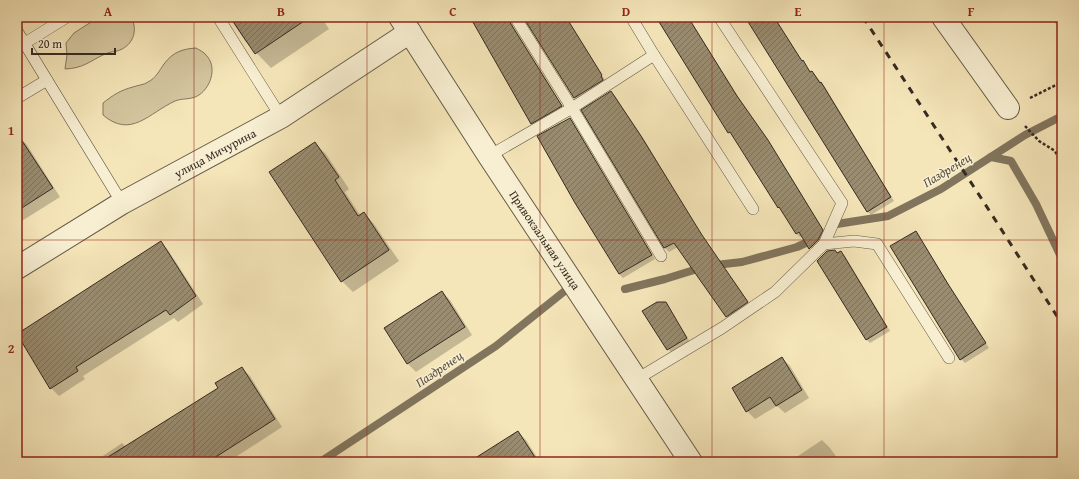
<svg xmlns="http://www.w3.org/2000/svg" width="1079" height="479" font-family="'Gentium Book Plus',serif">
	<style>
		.grass { fill: #d4c69f; stroke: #847860 }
		.shadow { fill: #0003 }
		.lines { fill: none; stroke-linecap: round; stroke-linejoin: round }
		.stream { stroke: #81755d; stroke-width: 8 }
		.building { fill: url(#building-hatch); stroke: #352b21 }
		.service-casing { stroke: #655a47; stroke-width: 12 }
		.minor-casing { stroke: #655a47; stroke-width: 24 }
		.tertiary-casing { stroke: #655a47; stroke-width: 24 }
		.path { stroke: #352b21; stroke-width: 2.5; stroke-dasharray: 3 2; stroke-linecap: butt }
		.service { stroke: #f8efd2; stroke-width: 11 }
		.minor { stroke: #f8efd2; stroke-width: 22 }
		.tertiary { stroke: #f8efd2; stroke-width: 22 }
		.rail { stroke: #352b21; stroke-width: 3; stroke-dasharray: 7 7; stroke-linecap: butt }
		.grid { fill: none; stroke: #8f2418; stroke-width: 1; stroke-opacity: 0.55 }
		.labels { text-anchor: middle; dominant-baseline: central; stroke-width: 3; stroke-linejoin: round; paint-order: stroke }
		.street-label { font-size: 12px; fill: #352b21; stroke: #f8efd2 }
		.water-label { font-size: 13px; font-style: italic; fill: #5b503f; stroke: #f8efd2 }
		.neatline { fill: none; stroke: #8f2418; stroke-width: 1.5 }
		.grid-label { font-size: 13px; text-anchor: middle; font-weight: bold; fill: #8f2418 }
	</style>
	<defs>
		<pattern id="building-hatch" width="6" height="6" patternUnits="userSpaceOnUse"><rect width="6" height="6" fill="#998c70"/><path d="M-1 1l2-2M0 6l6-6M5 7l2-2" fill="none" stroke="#7e735c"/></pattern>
	</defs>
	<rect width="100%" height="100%" fill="#f5e6b9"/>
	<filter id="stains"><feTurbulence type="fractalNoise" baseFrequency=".005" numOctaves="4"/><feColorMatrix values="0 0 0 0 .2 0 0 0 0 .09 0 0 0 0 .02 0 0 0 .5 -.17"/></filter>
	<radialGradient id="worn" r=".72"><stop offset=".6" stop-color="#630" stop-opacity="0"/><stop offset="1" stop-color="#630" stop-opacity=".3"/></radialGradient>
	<g class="grass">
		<path d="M99,17H131C139,31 132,47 117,51C113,52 109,52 105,54C88,62 84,68 65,69L67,55L66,43L74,33Z"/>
		<path d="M196,48C199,50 204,52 206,55C217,66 212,86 199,95C192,100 182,98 175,101C149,113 131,139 103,115V103C113,95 121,90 133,87C138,85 144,85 148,82C156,78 159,71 164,64C173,52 182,49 196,48Z"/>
	</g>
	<g class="shadow">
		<path d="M22,17H36L27,23Z"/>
		<path d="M229,17H321L329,29L271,68L245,41Z"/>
		<path d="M471,17H513L512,18L513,26L565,110L536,127L532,123Z"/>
		<path d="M524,17H566L605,80H604L606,84L579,102L575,98Z"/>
		<path d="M656,17H688L741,101L771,145L826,234L814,252L803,236L800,237L796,233L782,211L779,207L733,136L729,132Z"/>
		<path d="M746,17H774L802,62L811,72H812L816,76L825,87L894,201L871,215L867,211Z"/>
		<path d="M1051,17H1062V33Z"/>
		<path d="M615,96L645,141L705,241L751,306L730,320L678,247L669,252L665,248L583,111Z"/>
		<path d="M569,119L573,123L655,259L623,278L619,274Z"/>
		<path d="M19,137L27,145L60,197L17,224V139Z"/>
		<path d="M315,143L326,154L349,189L345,192L360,215L364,213L374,224L399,261L353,292L342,281Z"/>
		<path d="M915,232L919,236L952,290L989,348L965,363L961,359Z"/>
		<path d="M160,242L168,250L203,304L178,322L174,318L83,376L85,379L59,396L51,388Z"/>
		<path d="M841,252L845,256L890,331L870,343L866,339L837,254Z"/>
		<path d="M442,292L450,300L472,335L416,372L408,364L385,328Z"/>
		<path d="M665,303L669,308L690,342L672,353L668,349Z"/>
		<path d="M782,358L790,366L809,398L785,413L777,406L755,419L747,411L733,388Z"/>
		<path d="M242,368L250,376L282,427L228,462H98L97,460L122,443L126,447L219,388Z"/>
		<path d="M518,432L526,440L540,462H471Z"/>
		<path d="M822,440L830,448L840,462H789Z"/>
	</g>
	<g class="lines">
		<g class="stream">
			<path d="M991,157L1011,161L1036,204L1062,259"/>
			<path d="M837,224L888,216L941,189L1025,135L1062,116"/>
			<path d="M625,289L665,279L707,266L742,262L797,247L810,241L813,236"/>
			<path d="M320,462L496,346L566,290"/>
		</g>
	</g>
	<g class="building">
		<path d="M230,17H310L255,54Z"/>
		<path d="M470,17H508L509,21L562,106L531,124Z"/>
		<path d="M523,17H566L602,75L601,76L603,80L574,98Z"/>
		<path d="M656,17H688L737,96L768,140L823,230L818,240L809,249L799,232L796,234L779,207L778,208L730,132L728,133Z"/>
		<path d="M745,17H774L802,61L803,60L810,72L812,71L820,83L821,82L891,197L867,212Z"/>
		<path d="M611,91L641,136L702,235L748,302L726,317L674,243L664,248L581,110Z"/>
		<path d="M570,118L652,255L619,274L575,203L537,136Z"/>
		<path d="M17,133L53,188L17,211Z"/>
		<path d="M315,142L339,177L335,180L358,216L364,212L389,250L341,282L269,172Z"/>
		<path d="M916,231L948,284L986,343L960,360L890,246Z"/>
		<path d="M161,241L196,296L170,315L166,310L76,367L78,371L50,389L17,334Z"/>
		<path d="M835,250L837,253L841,251L887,327L866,340L817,261L827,251Z"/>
		<path d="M442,291L465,327L407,364L384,328Z"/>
		<path d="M657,302H666L687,338L667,350L642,311Z"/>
		<path d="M782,357L802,390L776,406L770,397L746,412L732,388Z"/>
		<path d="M242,367L275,419L208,462H100L218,388L215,383Z"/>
		<path d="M518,431L538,462H469Z"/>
	</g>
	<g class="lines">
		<defs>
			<g id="service">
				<path d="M218,17L281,117"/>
				<path d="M631,17L654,55"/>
				<path d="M719,17L842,203L824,244"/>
				<path d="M17,31L122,203"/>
				<path d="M25,43L67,17"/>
				<path d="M17,98L47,80"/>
				<path d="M489,156L572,108L515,17"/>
				<path d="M661,256L572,108L654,55L753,209"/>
				<path d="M637,379L722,328L775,292L824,244L854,241L877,244L949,358"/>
			</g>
			<g id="minor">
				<path d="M943,17L1008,108"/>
				<path d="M17,268L122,203L281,117L410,32"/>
			</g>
			<path id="tertiary" d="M400,17L489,156L691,462"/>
		</defs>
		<use href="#service" class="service-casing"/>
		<use href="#minor" class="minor-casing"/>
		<use href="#tertiary" class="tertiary-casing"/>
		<g class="path">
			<path d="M1030,98L1062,82"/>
			<path d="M1025,126L1039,141L1055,151L1062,165"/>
		</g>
		<use href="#service" class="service"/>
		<use href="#minor" class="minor"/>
		<use href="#tertiary" class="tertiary"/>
		<path class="rail" d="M863,17L985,204L1062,324"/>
	</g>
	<path class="grid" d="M194,17V462M367,17V462M540,17V462M712,17V462M884,17V462M17,240H1062"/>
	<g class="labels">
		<g class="street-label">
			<text transform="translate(215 153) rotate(-28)">улица Мичурина</text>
			<text transform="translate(545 240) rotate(56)">Привокзальная улица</text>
		</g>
		<g class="water-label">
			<text transform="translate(947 170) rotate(-31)">Паздренец</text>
			<text transform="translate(439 369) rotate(-34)">Паздренец</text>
		</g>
	</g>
	<rect width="1079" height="479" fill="none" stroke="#f5e6b9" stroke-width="44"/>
	<path d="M32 48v6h83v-6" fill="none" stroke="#352b21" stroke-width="2"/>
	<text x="38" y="48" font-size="12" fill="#352b21" stroke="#f8efd2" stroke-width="3" paint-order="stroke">20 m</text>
	<rect x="22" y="22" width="1035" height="435" class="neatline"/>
	<g class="grid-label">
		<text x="108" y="16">A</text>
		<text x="281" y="16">B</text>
		<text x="453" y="16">C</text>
		<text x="626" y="16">D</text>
		<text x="798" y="16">E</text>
		<text x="971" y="16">F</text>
		<text x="11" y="135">1</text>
		<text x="11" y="353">2</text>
	</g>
	<rect width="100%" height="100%" filter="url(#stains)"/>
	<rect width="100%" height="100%" fill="url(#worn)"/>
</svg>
